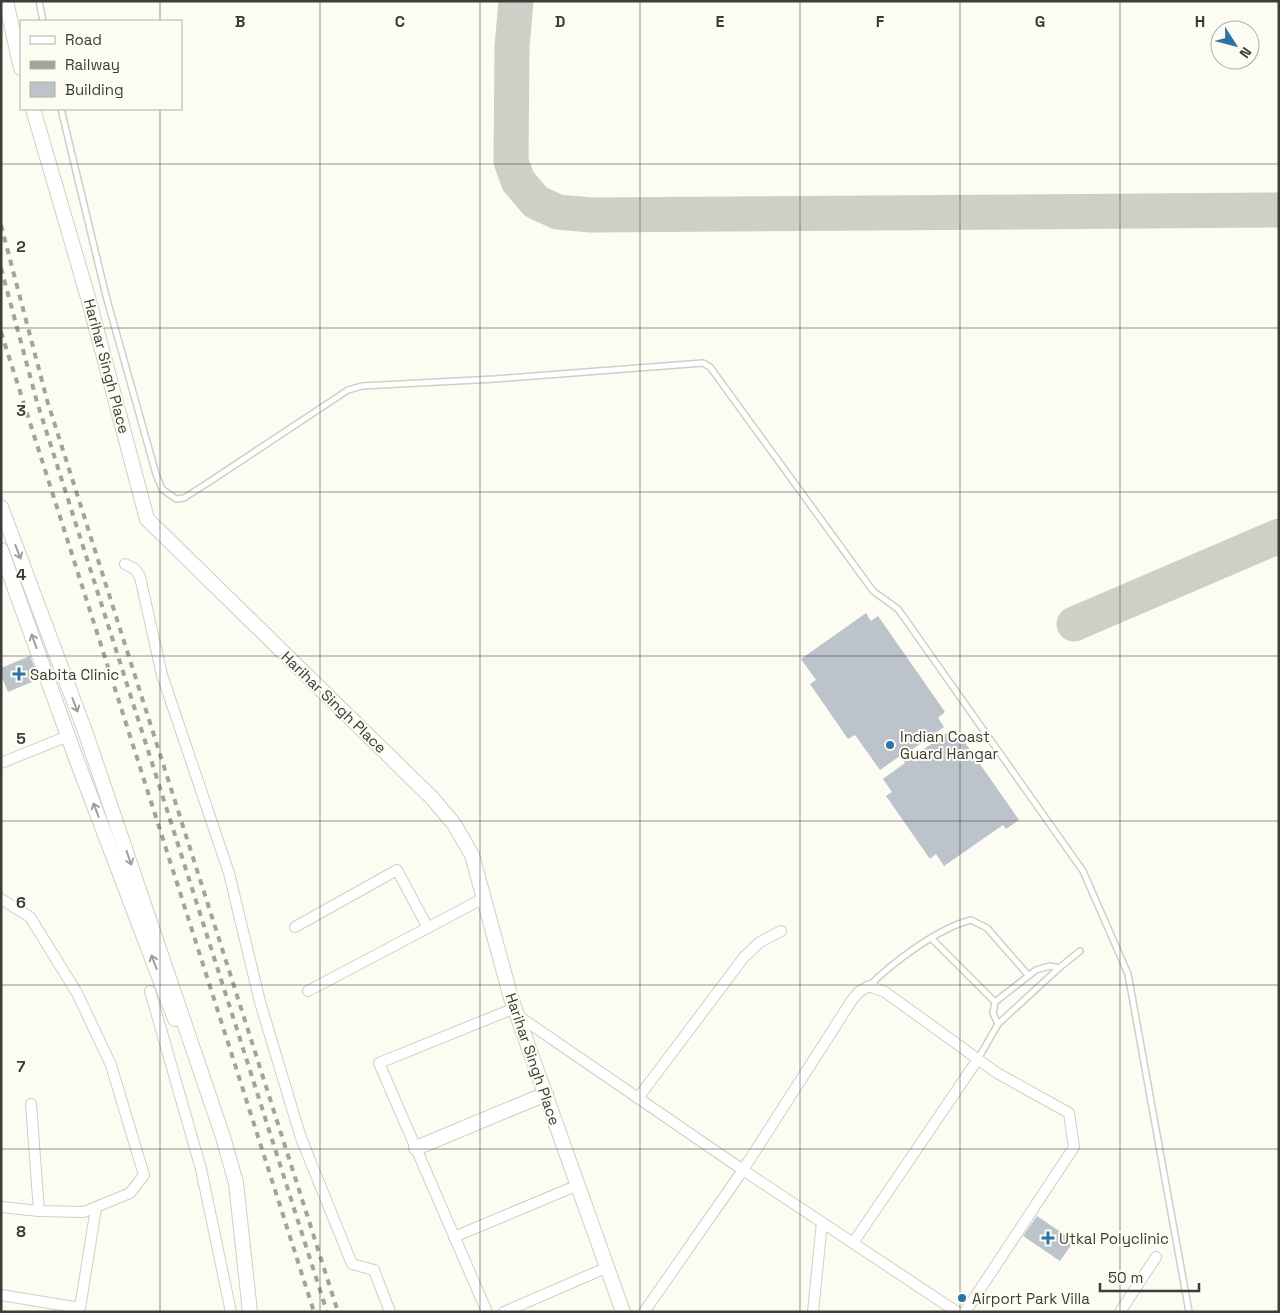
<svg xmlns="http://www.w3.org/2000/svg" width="1280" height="1313" font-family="'Space Grotesk',sans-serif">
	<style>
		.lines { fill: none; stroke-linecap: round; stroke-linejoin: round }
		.taxiway { stroke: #d0cfc7; stroke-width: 35 }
		.building { fill: #bcc3ca }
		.service-casing { stroke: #d0cfc6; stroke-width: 8 }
		.minor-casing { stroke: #d0cfc6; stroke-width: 12 }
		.tertiary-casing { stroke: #d0cfc6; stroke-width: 16 }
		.service { stroke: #fff; stroke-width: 5 }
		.minor { stroke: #fff; stroke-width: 10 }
		.tertiary { stroke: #fff; stroke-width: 14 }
		.rail { stroke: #a3a29c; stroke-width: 4; stroke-dasharray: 6 6; stroke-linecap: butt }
		.oneway { stroke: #9e9e9c }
		.grid { fill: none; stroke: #3d3c39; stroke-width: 1; stroke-opacity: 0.55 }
		.poi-dot { fill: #2e73a8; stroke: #fcfcf2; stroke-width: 2 }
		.labels { text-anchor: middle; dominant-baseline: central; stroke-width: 4; stroke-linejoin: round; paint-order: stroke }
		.street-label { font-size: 15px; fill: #3d3c39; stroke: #fcfcf2 }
		.poi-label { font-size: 15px; fill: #3d3c39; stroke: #fcfcf2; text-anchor: start }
		.grid-label { font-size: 16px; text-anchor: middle; font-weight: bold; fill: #3d3c39; stroke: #fcfcf2; stroke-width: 4; stroke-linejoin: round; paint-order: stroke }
	</style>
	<rect width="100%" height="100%" fill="#fcfcf2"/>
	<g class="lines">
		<g class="taxiway">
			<path d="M516,1L512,47L511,161L518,181L536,202L558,212L591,215L1279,210"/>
			<path d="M1074,624L1279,536"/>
		</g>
	</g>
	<g class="building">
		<path d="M866,613L871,621L878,616L945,712L938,718L944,727L910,751L914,756L947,733L951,739L959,734L1019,820L1006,829L1003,825L944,866L936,854L930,859L886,796L892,792L883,779L905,763L900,756L880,770L855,735L848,739L810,684L816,680L801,659Z"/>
		<path d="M30,656L39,679L8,692L1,675V668Z"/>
		<path d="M1037,1216L1074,1241L1060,1261L1023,1236Z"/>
	</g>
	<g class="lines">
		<defs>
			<g id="service">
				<path d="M39,1L43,21"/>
				<path d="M61,109L106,296L156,474L162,489L176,499L184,498L206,484L348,390L362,386L495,379L703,363L710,367L873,591L898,609L1083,871L1128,974L1189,1312"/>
				<path d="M932,939L995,1002"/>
				<path d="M869,986C892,963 938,928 971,920L987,928L1028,975"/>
				<path d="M998,1024L993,1013L995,1002L1036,970L1050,966L1059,968"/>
				<path d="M978,1059L998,1024L1059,968L1080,951"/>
			</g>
			<g id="minor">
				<path d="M125,564L135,569L140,577L162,675L229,873L260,1002L301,1138L352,1264L374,1270L390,1312"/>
				<path d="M1,763L68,736"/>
				<path d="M1,899L30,917L77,993L111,1065L144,1175L130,1193L84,1212L39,1211L31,1104"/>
				<path d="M295,927L397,870L428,928"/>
				<path d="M150,991L201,1169L231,1312"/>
				<path d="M308,991L484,898"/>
				<path d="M517,1015L743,1170L644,1312"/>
				<path d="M638,1098L744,957L760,942L781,931"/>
				<path d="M1,1207L39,1211"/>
				<path d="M454,1237L578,1185"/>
				<path d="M853,1243L978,1059"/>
				<path d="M1,1295L80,1308L96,1208"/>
				<path d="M487,1312L379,1063L515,1008"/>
				<path d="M504,1312L608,1267"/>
				<path d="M813,1312L822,1222"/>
				<path d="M957,1312L743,1170L852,1000L859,992L869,986L885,992L997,1073L1069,1113L1074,1147L965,1312"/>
				<path d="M1120,1312L1156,1257"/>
			</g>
			<g id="tertiary">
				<path d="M6,1L21,68"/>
				<path d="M33,109L89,301L147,519L432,798L454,824L472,855L511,998L623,1312"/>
				<path d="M1,507L85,731L223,1137L236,1183L250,1312"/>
				<path d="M1,550L77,761L175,1019"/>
				<path d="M416,1148L546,1094"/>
			</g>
		</defs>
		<use href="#service" class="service-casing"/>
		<use href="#minor" class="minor-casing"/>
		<use href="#tertiary" class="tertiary-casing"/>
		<use href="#service" class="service"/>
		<use href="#minor" class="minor"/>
		<use href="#tertiary" class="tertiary"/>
		<g class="rail">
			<path d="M1,225L47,400L338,1312"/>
			<path d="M1,268L37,402L327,1312"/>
			<path d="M1,332L314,1312"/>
		</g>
	</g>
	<defs><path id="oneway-shaft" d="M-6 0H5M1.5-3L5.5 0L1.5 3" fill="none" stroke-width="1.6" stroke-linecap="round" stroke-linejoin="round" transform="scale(1.25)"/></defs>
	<g class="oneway">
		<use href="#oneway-shaft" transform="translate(18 552) rotate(69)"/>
		<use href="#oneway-shaft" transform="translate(34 641) rotate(-110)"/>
		<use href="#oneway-shaft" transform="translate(75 705) rotate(69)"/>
		<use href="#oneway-shaft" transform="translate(96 810) rotate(-111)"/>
		<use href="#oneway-shaft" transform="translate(129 858) rotate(71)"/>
		<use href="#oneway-shaft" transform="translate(154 962) rotate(-111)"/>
	</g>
	<path class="grid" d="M160,1V21M320,1V1312M480,1V1312M640,1V1312M800,1V1312M960,1V1312M1120,1V1312M160,109V1312M1,164H1279M1,328H1279M1,492H1279M1,656H1279M1,821H1279M1,985H1279M1,1149H1279"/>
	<g class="poi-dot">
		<path d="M16.5 666.5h5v5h5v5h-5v5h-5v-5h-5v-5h5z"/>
		<circle cx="890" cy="745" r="5"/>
		<path d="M1045.5 1230.5h5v5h5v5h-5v5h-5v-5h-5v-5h5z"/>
		<circle cx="962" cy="1298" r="5"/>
	</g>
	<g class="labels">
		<g class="street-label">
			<text transform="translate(107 366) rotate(75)">Harihar Singh Place</text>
			<text transform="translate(334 702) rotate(44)">Harihar Singh Place</text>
			<text transform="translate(533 1059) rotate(71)">Harihar Singh Place</text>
		</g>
		<g class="poi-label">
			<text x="30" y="674">Sabita Clinic</text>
			<text x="900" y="736">Indian Coast<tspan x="900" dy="17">Guard Hangar</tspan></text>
			<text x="1059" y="1238">Utkal Polyclinic</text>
			<text x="972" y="1298">Airport Park Villa</text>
		</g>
	</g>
	<g class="grid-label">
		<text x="240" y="27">B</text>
		<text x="400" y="27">C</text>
		<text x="560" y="27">D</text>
		<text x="720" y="27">E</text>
		<text x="880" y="27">F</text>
		<text x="1040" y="27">G</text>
		<text x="1200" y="27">H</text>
		<text x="21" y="252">2</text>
		<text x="21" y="416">3</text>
		<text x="21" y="580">4</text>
		<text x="21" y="744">5</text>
		<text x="21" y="908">6</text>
		<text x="21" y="1072">7</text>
		<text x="21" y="1237">8</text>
	</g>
	<rect width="1280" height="1313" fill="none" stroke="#3d3c39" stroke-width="5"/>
	<rect x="20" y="20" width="162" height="90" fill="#fcfcf2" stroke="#b0afa8"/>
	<rect x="30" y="36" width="25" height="8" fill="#ffffff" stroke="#b0afa8"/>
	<text x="65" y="45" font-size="15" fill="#3d3c39">Road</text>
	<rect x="30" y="61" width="25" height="8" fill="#a3a29c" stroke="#b0afa8"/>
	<text x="65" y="70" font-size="15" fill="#3d3c39">Railway</text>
	<rect x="30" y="82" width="25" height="15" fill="#bcc3ca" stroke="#b0afa8"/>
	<text x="65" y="95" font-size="15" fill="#3d3c39">Building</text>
	<g transform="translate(1235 45) rotate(126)"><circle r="24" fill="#fcfcf2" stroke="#b0afa8"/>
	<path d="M0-4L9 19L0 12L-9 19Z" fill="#2e73a8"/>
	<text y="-8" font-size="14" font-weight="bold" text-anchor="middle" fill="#3d3c39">N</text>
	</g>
	<path d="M1100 1283v8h99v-8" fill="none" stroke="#3d3c39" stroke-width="2.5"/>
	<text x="1108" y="1283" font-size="15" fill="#3d3c39" stroke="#fcfcf2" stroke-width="4" paint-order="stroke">50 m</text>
</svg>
